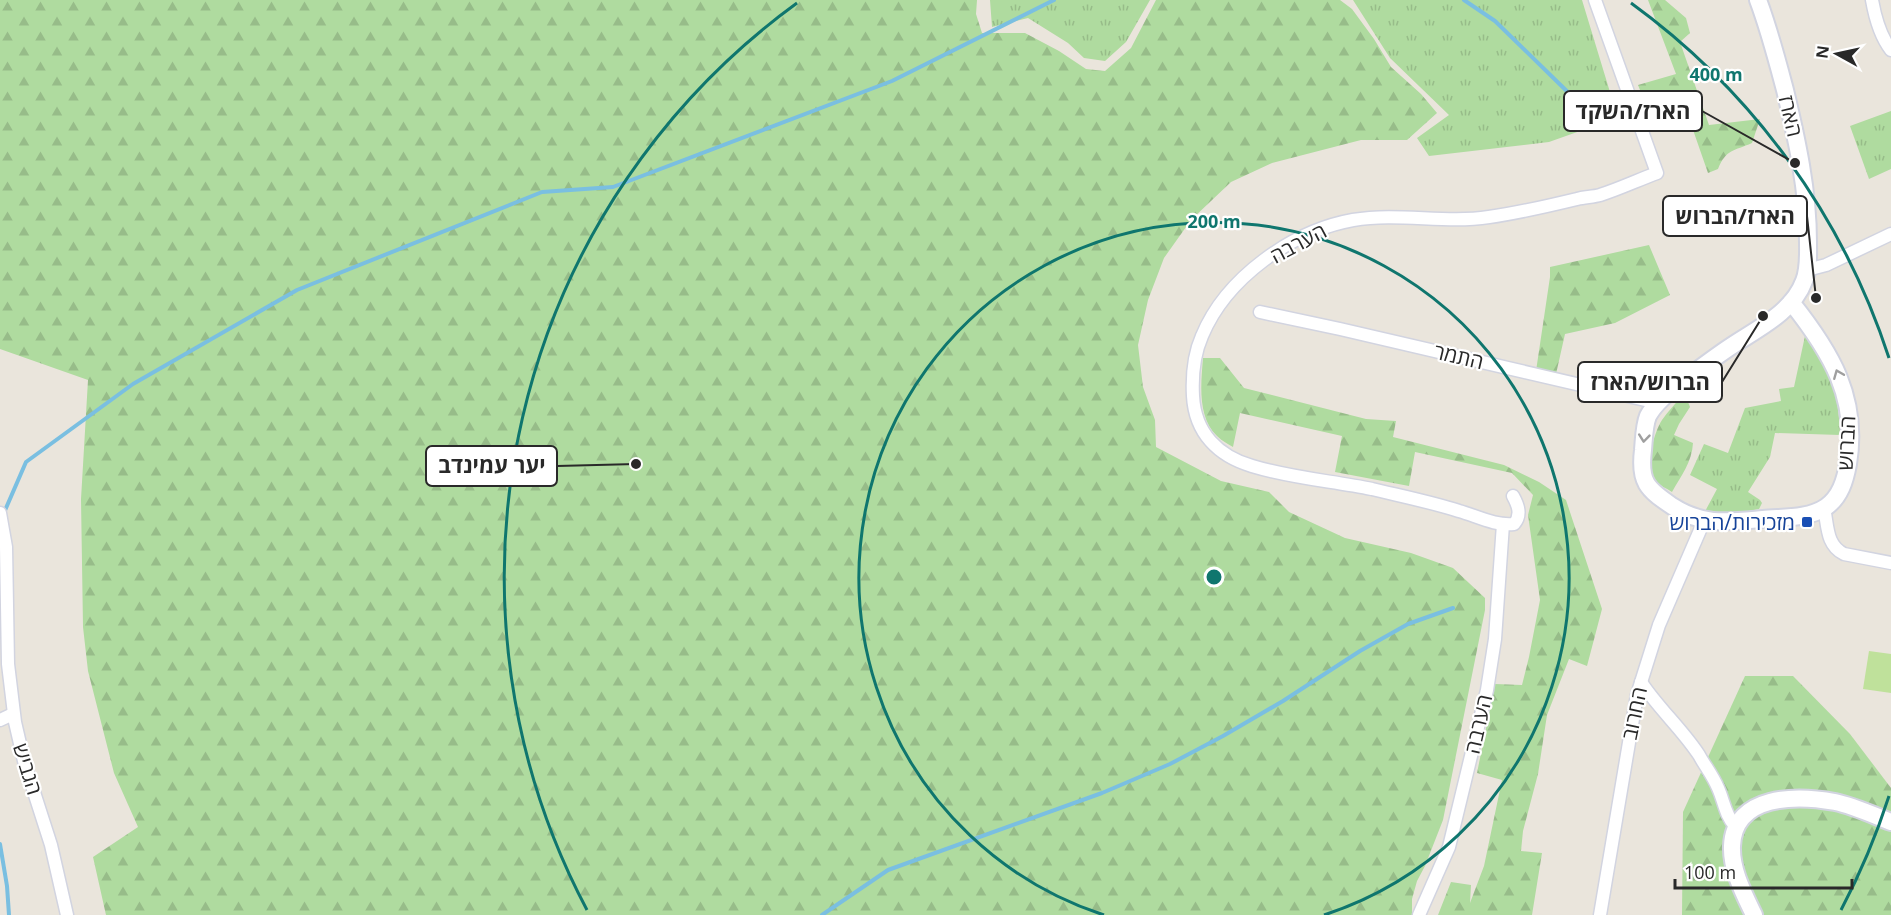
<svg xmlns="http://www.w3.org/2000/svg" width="1891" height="915" font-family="'Open Sans','Noto Sans Hebrew',sans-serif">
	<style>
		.grass { fill: url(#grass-tufts) }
		.forest { fill: url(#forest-firs) }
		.pitch { fill: #bfe19b }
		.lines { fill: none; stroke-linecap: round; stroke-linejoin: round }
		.stream { stroke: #7abfe1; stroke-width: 4 }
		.street-casing { stroke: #d2d4e0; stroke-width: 15 }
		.secondary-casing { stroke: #d2d4e0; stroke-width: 20 }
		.street { stroke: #fff; stroke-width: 12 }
		.secondary { stroke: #fff; stroke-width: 16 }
		.oneway { stroke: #9f9f9f }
		.ring { fill: none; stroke: #0f766e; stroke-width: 3 }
		.transit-dot { fill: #1a4fb4; stroke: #fff; stroke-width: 2 }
		.labels { text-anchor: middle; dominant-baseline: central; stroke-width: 4.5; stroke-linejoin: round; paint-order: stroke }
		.street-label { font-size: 21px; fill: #292929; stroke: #fff }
		.transit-label { font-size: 21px; fill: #164399; stroke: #fff; text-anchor: end }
		.centre { fill: #0f766e; stroke: #fff; stroke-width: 3 }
		.ring-label { font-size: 18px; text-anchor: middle; font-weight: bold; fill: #0f766e; stroke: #fff; stroke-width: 4.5; stroke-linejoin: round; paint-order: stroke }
		.leader { fill: none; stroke: #292929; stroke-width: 2 }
		.callout-dot { fill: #292929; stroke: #fff; stroke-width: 2 }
		.callout { fill: #fff; stroke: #292929; stroke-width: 2 }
		.callout-label { font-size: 22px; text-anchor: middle; font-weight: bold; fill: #292929 }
	</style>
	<defs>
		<pattern id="grass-tufts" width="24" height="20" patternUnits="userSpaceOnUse" patternTransform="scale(1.5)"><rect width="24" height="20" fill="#afdb9f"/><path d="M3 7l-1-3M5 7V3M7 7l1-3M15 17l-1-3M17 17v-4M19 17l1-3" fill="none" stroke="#97bc89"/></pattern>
		<pattern id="forest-firs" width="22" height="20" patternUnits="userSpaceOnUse" patternTransform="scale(1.5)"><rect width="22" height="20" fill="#afdb9f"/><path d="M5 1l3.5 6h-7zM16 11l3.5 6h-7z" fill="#97bc89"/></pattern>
	</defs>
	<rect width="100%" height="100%" fill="#eae5dc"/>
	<g class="grass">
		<path d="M990,0H1150L1126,42L1105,61L1084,58L1068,43L1028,18L992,27Z"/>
		<path d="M1353,0H1582L1613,102L1597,125L1549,142L1429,156L1417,138L1449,115L1390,58Z"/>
		<path d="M1891,111V169L1869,179L1850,126Z"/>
		<path d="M1805,336C1814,344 1818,352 1823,363C1836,389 1839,406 1840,435L1775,433L1770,457L1748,492L1760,500L1762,503L1759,509L1708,519L1702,517L1717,489L1690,475L1704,444L1728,453L1745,408L1781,401L1779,389L1794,387Z"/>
	</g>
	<g class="forest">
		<path d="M0,0H977L976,14L982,33H1025L1059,51L1086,69L1105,71L1131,48L1156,0H1340L1352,9L1374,39L1391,67L1421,94L1437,113L1407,140H1361L1272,163L1231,182L1191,220L1164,258L1148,300L1138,345L1143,387L1155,420L1156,447L1221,481L1269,492L1289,512L1345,538L1411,553L1453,568L1485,598V610L1443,820L1425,866L1417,881L1412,899V915H106L93,857L138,827L114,773L88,671L83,627L81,499L88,380L0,349Z"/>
		<path d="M1648,0H1665L1686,18L1690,33L1680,42L1709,125L1760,119L1752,143C1734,151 1726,149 1718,169L1708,173L1684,104L1650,115L1638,85L1676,74Z"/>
		<path d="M1649,245L1670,295L1615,323L1565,334L1556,374L1536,371L1550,277V267Z"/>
		<path d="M1203,358H1220L1244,388L1366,419L1396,421L1393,437L1504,465L1539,482L1566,500L1602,609L1587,666L1569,659L1547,715L1538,774L1523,831L1521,851L1542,853L1532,915H1438L1451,882L1471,885L1470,903L1484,866L1502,780L1477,773L1495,684L1522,685L1529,657L1540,600L1528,515L1533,495L1512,473L1415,452L1409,486L1335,472L1342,436L1240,413L1233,447C1228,444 1222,441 1217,436C1197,417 1201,383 1203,358Z"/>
		<path d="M1683,395L1688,402L1690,407L1679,424L1674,435L1693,443C1692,462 1681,476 1672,492C1666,488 1658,485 1653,478C1645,466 1654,432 1662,420C1668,411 1676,403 1683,395Z"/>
		<path d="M1745,676H1793L1850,734L1891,788V915H1682L1683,812Z"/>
	</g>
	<path class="pitch" d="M1869,651L1891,654V693L1863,689Z"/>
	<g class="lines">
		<g class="stream">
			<path d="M1464,0L1495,21L1579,103"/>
			<path d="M3,515L26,462L133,384L297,290L542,192L613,187L892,81L1054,0"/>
			<path d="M0,844L7,886L9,915"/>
			<path d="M822,915L888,870L1102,793L1170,764L1223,736L1283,701L1360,651L1408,624L1453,608"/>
		</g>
		<defs>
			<g id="street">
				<path d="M1872,0C1875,17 1880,36 1891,50"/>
				<path d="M1807,270L1826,265L1891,234"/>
				<path d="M1260,312L1340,329L1658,403"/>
				<path d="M1513,496C1518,505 1522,515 1514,524C1495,526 1477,516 1459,511C1431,502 1401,496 1372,489C1333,481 1291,478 1252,466C1218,456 1195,433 1193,396C1192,377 1194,354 1202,336C1226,278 1292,231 1353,220C1399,212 1444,224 1489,217C1519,213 1548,206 1577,199C1584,197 1593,197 1600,195C1619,189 1638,180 1657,173L1595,0"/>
				<path d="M1824,508C1828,526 1826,545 1844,554L1891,563"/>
				<path d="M0,513L6,547L8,664L15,722L24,761L51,845L67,915"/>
				<path d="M1641,682C1658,708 1682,729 1699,755C1705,766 1713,776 1718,788C1724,801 1725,815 1735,826"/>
				<path d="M0,720L13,714"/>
				<path d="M1419,915L1449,847L1487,690L1495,639L1503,524"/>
				<path d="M1600,915L1637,695L1659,625L1704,521"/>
			</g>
			<g id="secondary">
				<path d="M1758,0C1769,29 1777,60 1785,90C1797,140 1808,190 1808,242C1808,255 1809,269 1804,281C1792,314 1754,330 1727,349C1711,360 1695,372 1679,384C1668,393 1655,403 1648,416C1644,426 1644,439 1643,450C1639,482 1647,489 1672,506C1703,526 1728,522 1763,519C1783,517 1808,519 1826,507C1840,497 1845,481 1848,464C1859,398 1831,352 1791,302"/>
				<path d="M1754,915C1744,894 1731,870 1732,846C1734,794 1797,795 1835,802C1854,806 1873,815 1891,822"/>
			</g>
		</defs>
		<use href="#street" class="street-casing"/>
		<use href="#secondary" class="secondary-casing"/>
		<use href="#street" class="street"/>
		<use href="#secondary" class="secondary"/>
	</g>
	<defs><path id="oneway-chevron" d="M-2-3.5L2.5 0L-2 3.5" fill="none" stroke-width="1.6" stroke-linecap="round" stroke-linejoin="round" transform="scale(1.5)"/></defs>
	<g class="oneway">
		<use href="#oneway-chevron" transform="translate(1838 374) rotate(-112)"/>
		<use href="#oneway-chevron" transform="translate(1644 438) rotate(96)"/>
	</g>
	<g class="ring">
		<path d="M1104 915A355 355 0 1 1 1324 915"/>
		<path d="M1889 796A710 710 0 0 1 1841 910M587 910A710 710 0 0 1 797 3M1631 3A710 710 0 0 1 1889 358"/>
	</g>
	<rect class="transit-dot" x="1801" y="516" width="12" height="12" rx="3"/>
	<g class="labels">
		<g class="street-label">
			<text transform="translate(1791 116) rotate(77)">הארז</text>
			<text transform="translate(1298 243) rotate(-28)">הערבה</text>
			<text transform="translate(1459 356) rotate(13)">התמר</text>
			<text transform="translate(1846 443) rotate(-87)">הברוש</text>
			<text transform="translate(1634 713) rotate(-78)">החרוב</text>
			<text transform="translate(1478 724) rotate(-77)">הערבה</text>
			<text transform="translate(28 769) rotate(73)">הגביש</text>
		</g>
		<g class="transit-label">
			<text x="1795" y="522">מזכירות/הברוש</text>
		</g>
	</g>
	<circle cx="1214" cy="577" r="9" class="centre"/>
	<g class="ring-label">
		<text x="1716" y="81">400 m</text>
		<text x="1214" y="228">200 m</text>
	</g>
	<path class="leader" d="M1795 163L1702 111M1816 298L1807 216M1763 316L1722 382M636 464L557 466"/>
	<g class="callout-dot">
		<circle cx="1795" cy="163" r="6"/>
		<circle cx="1816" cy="298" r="6"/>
		<circle cx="1763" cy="316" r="6"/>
		<circle cx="636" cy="464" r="6"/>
	</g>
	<g class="callout">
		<rect x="1564" y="91" width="138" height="40" rx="6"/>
		<rect x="1663" y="196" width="144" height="40" rx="6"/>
		<rect x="1578" y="362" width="144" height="40" rx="6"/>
		<rect x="426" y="446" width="131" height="40" rx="6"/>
	</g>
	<g class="callout-label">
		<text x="1633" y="119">הארז/השקד</text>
		<text x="1735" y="224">הארז/הברוש</text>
		<text x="1650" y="390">הברוש/הארז</text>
		<text x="492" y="473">יער עמינדב</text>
	</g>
	<g transform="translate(1837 54) rotate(278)" stroke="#ffffff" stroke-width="4.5" paint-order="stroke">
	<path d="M0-4.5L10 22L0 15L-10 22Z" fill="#292929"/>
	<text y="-9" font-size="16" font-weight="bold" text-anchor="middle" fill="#292929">N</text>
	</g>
	<path d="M1675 879v9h177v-9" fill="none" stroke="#292929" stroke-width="3"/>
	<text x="1684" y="879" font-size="18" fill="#292929" stroke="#ffffff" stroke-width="4.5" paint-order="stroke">100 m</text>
</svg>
